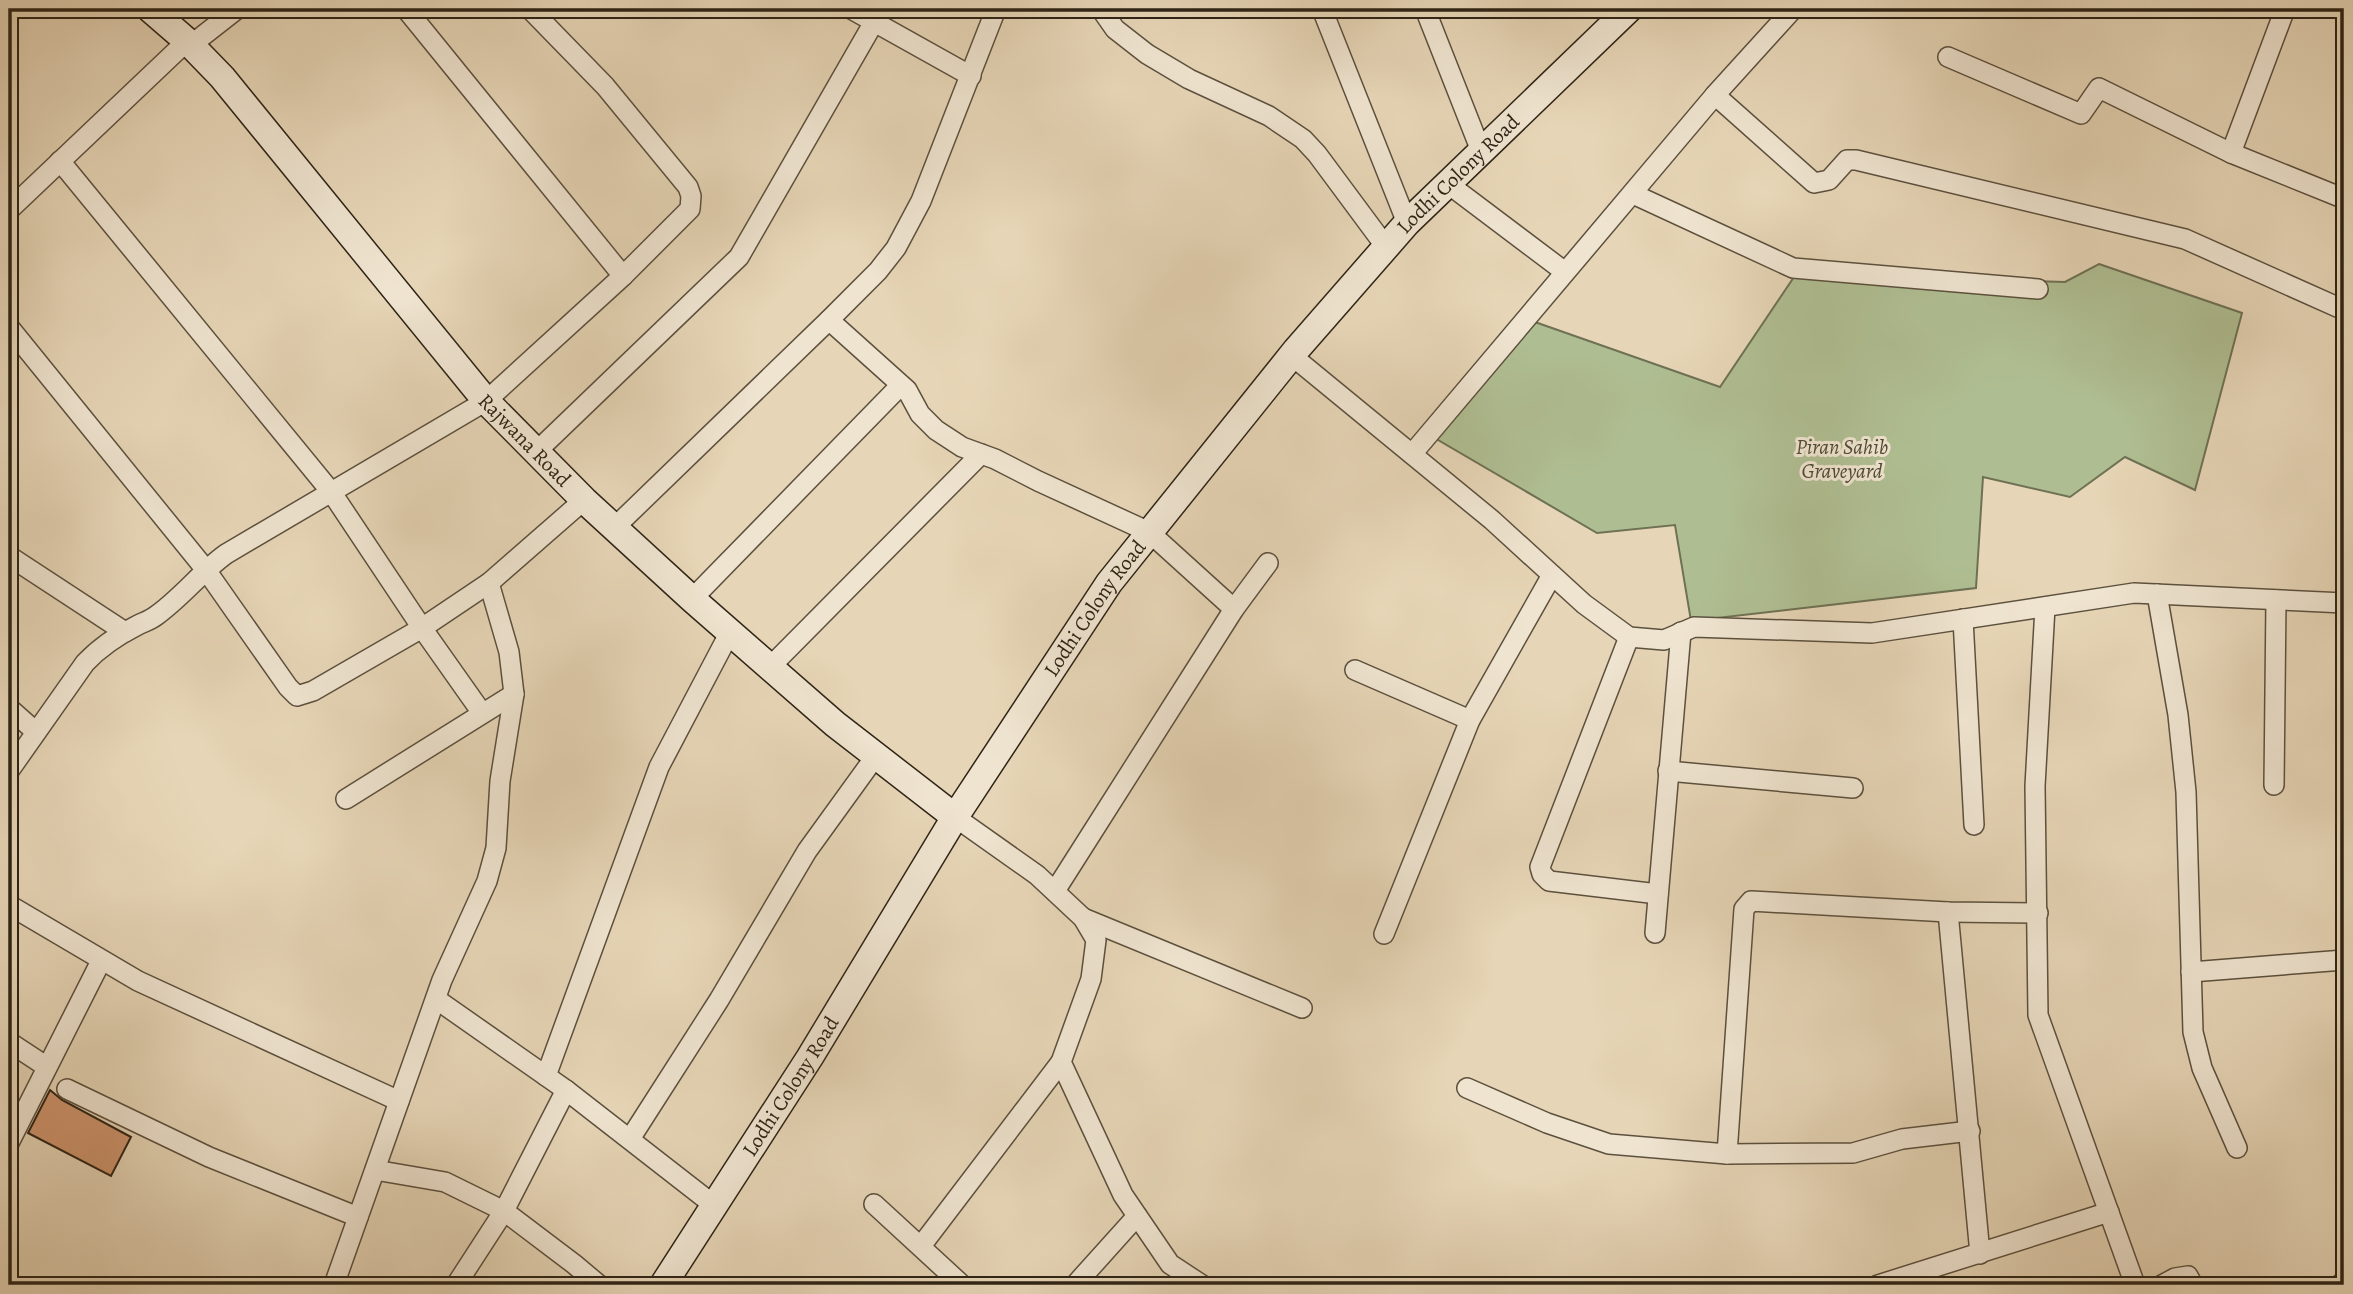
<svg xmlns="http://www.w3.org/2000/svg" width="2353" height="1294" font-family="Alegreya,serif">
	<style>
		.green { fill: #afbe92; stroke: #6e7154; stroke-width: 2 }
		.building { fill: #ce946d; stroke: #2e2416; stroke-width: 2 }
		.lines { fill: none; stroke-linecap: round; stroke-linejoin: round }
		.street-casing { stroke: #5c503e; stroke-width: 22 }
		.secondary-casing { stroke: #2e2416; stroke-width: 29 }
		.street { stroke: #efe4d0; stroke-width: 19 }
		.secondary { stroke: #efe4d0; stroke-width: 26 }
		.labels { text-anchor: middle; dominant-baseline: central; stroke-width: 6; stroke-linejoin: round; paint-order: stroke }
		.street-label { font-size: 21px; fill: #2e2416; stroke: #efe4d0 }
		.park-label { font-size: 21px; font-style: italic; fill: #4e4a35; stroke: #efe4d0 }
	</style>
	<rect width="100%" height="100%" fill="#e6d5b6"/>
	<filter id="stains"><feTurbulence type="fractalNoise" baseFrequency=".00286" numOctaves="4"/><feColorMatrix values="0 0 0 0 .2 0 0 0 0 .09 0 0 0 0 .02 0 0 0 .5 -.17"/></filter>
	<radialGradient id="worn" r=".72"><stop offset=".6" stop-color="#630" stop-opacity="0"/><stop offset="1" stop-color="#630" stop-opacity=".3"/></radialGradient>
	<path class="green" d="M2099,264L2242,313L2195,490L2125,457L2070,497L1983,477L1976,588L1691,621L1675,525L1597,533L1433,437L1532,321L1720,387L1796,274L2065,282Z"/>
	<path class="building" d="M50,1090L62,1100L131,1137L111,1176L28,1133Z"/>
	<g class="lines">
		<defs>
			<g id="street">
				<path d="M406,9L623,276"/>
				<path d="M851,9L971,76"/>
				<path d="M1101,9L1115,29L1147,54L1189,79L1269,116L1303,139L1317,154L1386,247"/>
				<path d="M1322,9L1407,223"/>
				<path d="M1425,9L1481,151"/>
				<path d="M191,45L237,9"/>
				<path d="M1948,57L2081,114L2099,88L2231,153L2340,197L2344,190"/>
				<path d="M1715,95L1814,183L1829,180L1847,160H1856L2185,239L2344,310"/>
				<path d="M2231,153L2285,9"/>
				<path d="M60,161L332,493L422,628L482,713"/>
				<path d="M1447,183L1565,272"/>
				<path d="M1633,194L1793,268L2038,289"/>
				<path d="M9,210L187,41"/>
				<path d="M829,320L907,390L920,414L936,430L962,447L995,459L1038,481L1149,532L1234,609"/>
				<path d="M9,327L206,570L288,687L297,696L313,691L422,628L489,583L584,500"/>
				<path d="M1291,355L1492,520L1584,604L1629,637L1664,640L1694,627L1872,633L2134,593L2344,603"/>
				<path d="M536,452L739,257L874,22"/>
				<path d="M1412,454L1715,95L1793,9"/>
				<path d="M614,528L829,320L878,271L896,248L921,201L996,9"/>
				<path d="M9,556L125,632"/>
				<path d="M2157,594L2178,715L2186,792L2193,1032L2202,1068L2237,1148"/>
				<path d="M692,599L901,385"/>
				<path d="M2045,607L2035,786L2038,1015L2135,1285"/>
				<path d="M1963,619L1974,825"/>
				<path d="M1629,637L1540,867L1542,874L1549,881L1658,894"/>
				<path d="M770,667L981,454"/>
				<path d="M1355,670L1470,720"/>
				<path d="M9,708L36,732"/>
				<path d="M9,771L85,663C100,647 118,635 138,625C144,622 151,620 157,615C182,597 201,572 226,554L486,401L623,276L690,209L691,196L688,187L605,86L530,9"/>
				<path d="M1668,771L1853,788"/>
				<path d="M2274,785L2276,600"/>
				<path d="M346,799L514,694"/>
				<path d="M955,817L1037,875L1083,918L1096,940L1091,979L1061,1062L1123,1195L1170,1264L1202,1285"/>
				<path d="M1055,891L1234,609L1268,563"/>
				<path d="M9,905L138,981L399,1101"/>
				<path d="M1948,912L1980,1254"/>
				<path d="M1083,918L1302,1008"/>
				<path d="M1655,933L1681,632"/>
				<path d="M1384,934L1470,720L1552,575"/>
				<path d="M2191,972L2344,960"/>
				<path d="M436,999L566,1090L715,1206"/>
				<path d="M9,1042L47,1067"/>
				<path d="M546,1076L659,767L730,632"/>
				<path d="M1467,1088L1547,1123L1609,1144L1727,1154L1853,1153L1902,1139L1970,1131"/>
				<path d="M67,1089L209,1157L358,1217"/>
				<path d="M630,1139L719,1000L807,851L875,757"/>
				<path d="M9,1143L101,961"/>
				<path d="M1727,1154L1744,909L1751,901L1948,912L2038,913"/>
				<path d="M375,1170L445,1182L504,1211L574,1264L599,1285"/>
				<path d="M874,1204L962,1285"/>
				<path d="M921,1246L1061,1062"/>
				<path d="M334,1285L442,980L487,881L496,848L500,781L514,694L509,652L489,583"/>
				<path d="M456,1285L504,1211L566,1090"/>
				<path d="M1075,1285L1137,1216"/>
				<path d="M1878,1285L2109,1212"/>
				<path d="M2162,1285L2175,1278L2188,1276L2193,1285"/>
				<path d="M2339,1285L2344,1283"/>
			</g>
			<g id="secondary">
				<path id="s1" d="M150,9L187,41L222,77L486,401L584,500L692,599L835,724L955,817"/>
				<path id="s2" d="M663,1285L810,1057L955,817L1109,583L1296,350L1407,223L1629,9"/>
			</g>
		</defs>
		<use href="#street" class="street-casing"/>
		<use href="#secondary" class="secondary-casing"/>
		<use href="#street" class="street"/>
		<use href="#secondary" class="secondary"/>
	</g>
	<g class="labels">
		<g class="street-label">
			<text stroke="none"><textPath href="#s2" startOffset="1370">Lodhi Colony Road</textPath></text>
			<text stroke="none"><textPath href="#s1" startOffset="572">Rajwana Road</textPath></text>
			<text stroke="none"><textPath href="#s2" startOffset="803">Lodhi Colony Road</textPath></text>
			<text stroke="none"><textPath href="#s2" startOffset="236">Lodhi Colony Road</textPath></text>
		</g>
		<g class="park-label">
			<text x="1842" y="447">Piran Sahib<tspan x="1842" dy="24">Graveyard</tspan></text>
		</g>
	</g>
	<rect width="2353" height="1294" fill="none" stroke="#e6d5b6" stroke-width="35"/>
	<rect x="10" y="10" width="2332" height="1273" fill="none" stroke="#2e2416" stroke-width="3.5"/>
	<rect x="18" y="18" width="2318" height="1259" fill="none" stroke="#2e2416" stroke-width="2"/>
	<rect width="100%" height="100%" filter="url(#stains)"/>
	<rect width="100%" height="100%" fill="url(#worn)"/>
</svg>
